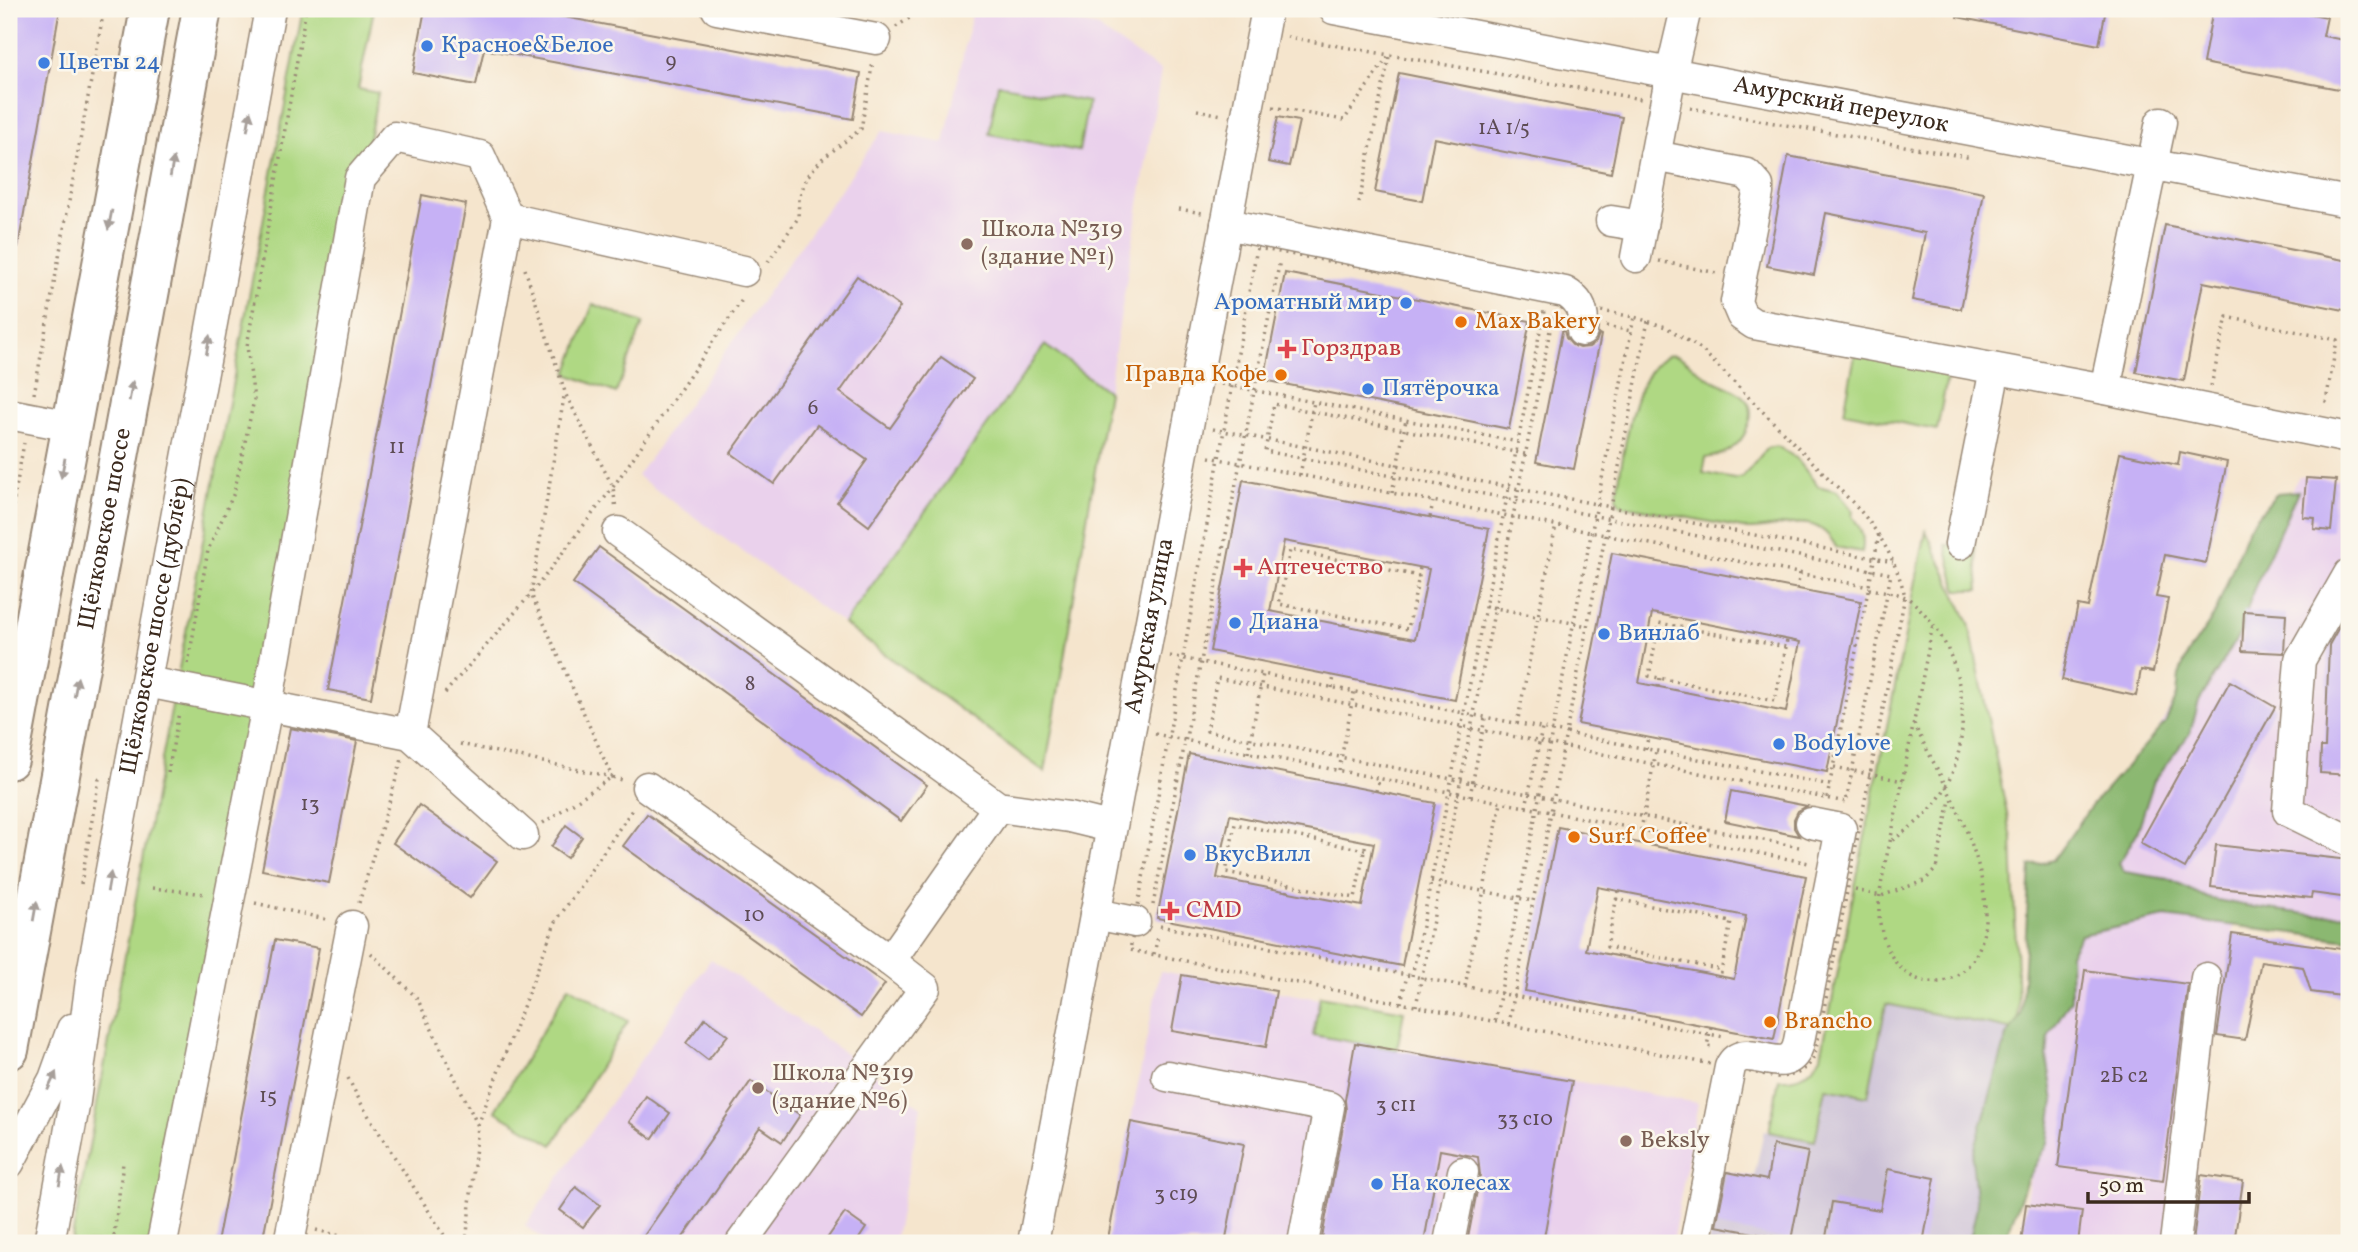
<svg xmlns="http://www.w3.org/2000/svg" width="2358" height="1252" font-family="Vollkorn,serif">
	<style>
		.built { fill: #ead1ec }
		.industrial { fill: #cabfd6 }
		.green { fill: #afd883; stroke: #758150; stroke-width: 2 }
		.forest { fill: #8bb871; stroke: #637148; stroke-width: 2 }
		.building { fill: #c6b1f5; fill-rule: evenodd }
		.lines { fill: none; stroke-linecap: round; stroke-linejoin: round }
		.minor-casing { stroke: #988876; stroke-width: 33 }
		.major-casing { stroke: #988876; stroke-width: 42 }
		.path { stroke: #988876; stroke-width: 3.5; stroke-dasharray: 2 5; stroke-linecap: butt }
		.minor { stroke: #fff; stroke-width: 30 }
		.major { stroke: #fff; stroke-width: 38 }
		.oneway { fill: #a79f9a }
		.shop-dot { fill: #3f7fe0; stroke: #fbf7ec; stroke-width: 2.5 }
		.education-dot { fill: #8d6e63; stroke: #fbf7ec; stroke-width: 2.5 }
		.food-dot { fill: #e8710a; stroke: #fbf7ec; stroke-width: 2.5 }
		.health-dot { fill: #e0444e; stroke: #fbf7ec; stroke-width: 2.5 }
		.labels { text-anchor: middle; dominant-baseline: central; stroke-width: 5; stroke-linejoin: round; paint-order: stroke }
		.number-label { font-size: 21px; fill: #5e4c54 }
		.shop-label { font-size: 24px; fill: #366cbe; stroke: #fbf7ec; text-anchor: start }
		.street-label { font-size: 24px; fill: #3b2a1e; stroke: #fbf7ec }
		.education-label { font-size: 24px; fill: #785e54; stroke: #fbf7ec; text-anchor: start }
		.food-label { font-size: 24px; fill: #c56008; stroke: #fbf7ec; text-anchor: start }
		.health-label { font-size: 24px; fill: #be3a42; stroke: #fbf7ec; text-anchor: start }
	</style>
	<rect width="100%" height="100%" fill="#fbf7ec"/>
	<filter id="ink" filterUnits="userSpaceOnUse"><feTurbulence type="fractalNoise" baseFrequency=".0143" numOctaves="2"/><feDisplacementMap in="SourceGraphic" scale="14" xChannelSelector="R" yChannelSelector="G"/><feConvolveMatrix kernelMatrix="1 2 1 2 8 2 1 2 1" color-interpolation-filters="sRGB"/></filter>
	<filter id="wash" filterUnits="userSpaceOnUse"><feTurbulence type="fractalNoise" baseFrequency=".00686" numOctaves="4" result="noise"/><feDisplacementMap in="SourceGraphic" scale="28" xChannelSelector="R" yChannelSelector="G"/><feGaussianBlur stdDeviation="1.57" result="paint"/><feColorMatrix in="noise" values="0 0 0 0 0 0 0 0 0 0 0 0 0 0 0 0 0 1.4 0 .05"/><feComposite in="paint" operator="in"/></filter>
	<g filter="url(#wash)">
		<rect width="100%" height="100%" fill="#f5e5cd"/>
		<g class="built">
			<path d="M973,9H1010L1095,26L1161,71L1108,392L1045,345L844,624L637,476L882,131L944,143Z"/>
			<path d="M2299,476L2349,479V924L2236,911L2214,1036L2186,1243H2021L2069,890Z"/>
			<path d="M711,959L921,1107L894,1243H548L525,1226Z"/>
			<path d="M1160,971L1320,999L1314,1035L1698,1103L1672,1243H1107Z"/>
		</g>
		<path class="industrial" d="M1886,1004L2019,1031L1992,1243H1708L1722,1171L1754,1177L1764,1131L1815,1141L1826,1088L1868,1096Z"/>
		<g class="green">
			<path d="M303,9H374L358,89L378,93L153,1243H71Z"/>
			<path d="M998,84L1088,102L1079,151L989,134Z"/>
			<path d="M593,304L643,323L616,393L567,374Z"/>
			<path d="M1045,345L1108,392L1045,772L844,624Z"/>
			<path d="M1669,355C1684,354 1694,369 1706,376C1720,386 1736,387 1747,401C1758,416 1743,441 1731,449C1724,455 1715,456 1706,458L1703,473L1734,479L1743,477L1767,448L1777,446L1796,458L1818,486L1837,491L1853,511L1852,516C1861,528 1865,537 1862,552L1836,547C1815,507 1782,530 1748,529L1621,505L1616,498C1623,461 1631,369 1669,355Z"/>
			<path d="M1855,355L1948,373L1937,430L1844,412Z"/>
			<path d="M1926,531L1969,623L2012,839L2019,1031L1886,1004L1868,1096L1826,1088L1815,1141L1769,1132L1779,1079C1799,1080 1811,1073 1821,1056Z"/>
			<path d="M1975,544L1979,590H1957L1946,545Z"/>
			<path d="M569,986L628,1021L553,1145L495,1111Z"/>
			<path d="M1320,996L1404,1011L1397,1050L1313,1035Z"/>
		</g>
		<path class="forest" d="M2298,491L2253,591L2240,633L2199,702L2190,733L2154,781L2137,833L2119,863L2125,872L2168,879L2207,898L2253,907L2314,915L2349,914V940L2165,917L2081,935L2070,954L2071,999L2049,1035L2047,1057L2054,1101L2048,1143L2027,1180L2004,1243H1969L1977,1207L1972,1158L2007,1036L2021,1014L2030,866L2053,860L2092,805L2165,723L2177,696L2179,675L2188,654L2215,614L2248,528L2277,493Z"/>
		<g id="blocks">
			<g class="building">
				<path d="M9,9H60L18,247H9Z"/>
				<path d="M425,9H522L861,73L853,119L484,49L476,85L413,73Z"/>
				<path d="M1958,9H2106L2099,45L1957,17Z"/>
				<path d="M2213,9H2286L2327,17L2323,36L2349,41V91L2203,63Z"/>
				<path d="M1399,73L1622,117L1611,173L1434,138L1422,201L1375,192Z"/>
				<path d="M1278,117L1299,121L1289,166L1268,162Z"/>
				<path d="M1788,156L1984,193L1961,309L1912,300L1925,233L1826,213L1814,275L1767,266Z"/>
				<path d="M422,195L466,204L371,698L328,690Z"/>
				<path d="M2165,225L2349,261V311L2203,282L2184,381L2136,372Z"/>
				<path d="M1285,273L1530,321L1509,429L1264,380Z"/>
				<path d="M857,276L900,307L840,392L890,428L941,357L973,379L869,526L837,502L867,460L817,425L774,484L731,453Z"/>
				<path d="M1563,327L1566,338L1572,345L1579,348L1589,347L1596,342L1599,334L1601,335L1574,469L1536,462Z"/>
				<path d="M2180,452L2227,462L2206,563L2165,555L2156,597L2168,599L2153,672L2141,670L2136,696L2062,680L2078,605L2088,607L2120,453L2178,465Z"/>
				<path d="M2306,478L2336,480L2331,531L2314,529L2315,518L2303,517Z"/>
				<path d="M1243,480L1489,529L1455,700L1210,651ZM1284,541L1429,569L1415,639L1270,611Z"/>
				<path d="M599,547L927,785L901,821L573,583Z"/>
				<path d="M1612,553L1861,601L1827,772L1578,724ZM1652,613L1800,642L1786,712L1639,683Z"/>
				<path d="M2244,611L2286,614L2284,653L2242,651Z"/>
				<path d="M2344,618H2349V775L2320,773L2321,747H2325L2329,645Z"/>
				<path d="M2230,681L2275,707L2185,868L2140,843Z"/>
				<path d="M290,728L357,741L329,883L262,870Z"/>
				<path d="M1189,754L1435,803L1402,966L1157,918ZM1230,815L1374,843L1362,906L1217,878Z"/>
				<path d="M1731,791L1807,806L1798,811L1794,819V828L1799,836L1725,821Z"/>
				<path d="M419,805L497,861L470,898L393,843Z"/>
				<path d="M647,814L885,984L861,1017L623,846Z"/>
				<path d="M566,825L582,837L567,858L551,847Z"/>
				<path d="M1558,827L1806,876L1774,1039L1525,991ZM1598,887L1746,916L1734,979L1586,950Z"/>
				<path d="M2216,845L2349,860V898L2312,893L2311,898L2211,887Z"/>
				<path d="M2232,934L2349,950V997L2311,992L2303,967L2261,961L2245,1040L2217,1036Z"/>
				<path d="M275,940L319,948L262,1243H217Z"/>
				<path d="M2085,970L2188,984L2163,1181L2058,1167Z"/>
				<path d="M1182,975L1276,991L1266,1047L1172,1031Z"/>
				<path d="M705,1018L728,1035L708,1060L686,1043Z"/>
				<path d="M1355,1043L1572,1081L1543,1243H1467L1480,1175L1478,1157L1440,1150L1424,1243H1321L1346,1110L1345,1100Z"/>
				<path d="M751,1081L800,1115L782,1142L760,1127L679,1243H639Z"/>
				<path d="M646,1096L670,1113L652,1139L629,1122Z"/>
				<path d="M1131,1122L1244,1144L1225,1243H1107Z"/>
				<path d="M1773,1145L1808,1152L1791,1240L1716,1226L1727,1172L1767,1180Z"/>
				<path d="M1888,1169L1935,1178L1923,1243H1825L1832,1202L1880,1210Z"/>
				<path d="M2201,1175L2243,1181L2234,1243H2193Z"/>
				<path d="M576,1187L600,1205L583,1227L560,1210Z"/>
				<path d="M2026,1204L2082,1211L2078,1243H2021Z"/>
				<path d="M845,1213L866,1228L856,1243H824Z"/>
			</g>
		</g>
	</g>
	<g filter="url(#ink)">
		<use href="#blocks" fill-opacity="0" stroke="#988876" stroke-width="2"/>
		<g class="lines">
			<defs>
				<g id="minor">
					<path d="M717,9L876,39"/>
					<path id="s1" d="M1334,9L2349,202"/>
					<path d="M1655,156L1747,174L1758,186V193L1736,302L1742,316L1754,324L2105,389L2349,438"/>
					<path d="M508,218L744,271"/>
					<path d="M1611,221L1642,226"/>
					<path d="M1226,224L1565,292C1581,301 1585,313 1582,331"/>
					<path d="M1636,257L1671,73L1686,9"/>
					<path d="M2105,389L2161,122"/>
					<path d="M9,414L71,426"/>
					<path d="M618,532L998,807L1069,817L1110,827"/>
					<path d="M1960,544L1995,369"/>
					<path d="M2349,574L2300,660L2288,811L2349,841"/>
					<path d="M147,682L410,734L523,835"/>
					<path d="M647,787L890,961L998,807"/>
					<path d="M1095,914L1135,922"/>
					<path d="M1167,1076L1329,1107L1303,1243"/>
					<path d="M9,1163L54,1079L72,1029"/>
					<path id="s2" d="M49,1243L75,1101L92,973L270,9"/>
					<path d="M162,1243L267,706L360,178L395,137L480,156L508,218L410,734"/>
					<path d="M289,1243L352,926"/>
					<path d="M741,1243L925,988L890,961"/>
					<path id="s3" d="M1033,1243L1267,9"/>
					<path d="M1449,1243L1463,1172"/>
					<path d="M1695,1243L1730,1067C1744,1037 1786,1082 1798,1046L1841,829L1811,823"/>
					<path d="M2175,1243L2206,978"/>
				</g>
				<g id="major">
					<path d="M9,760L150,9"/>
					<path id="s4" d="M9,1050L202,9"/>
				</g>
			</defs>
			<use href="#minor" class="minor-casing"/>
			<use href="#major" class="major-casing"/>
			<g class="path">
				<path d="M896,27L923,9"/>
				<path d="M1287,37L1641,99"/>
				<path d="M1273,107L1344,120L1389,55"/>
				<path d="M1690,108L1972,158"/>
				<path d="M1197,110L1222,115"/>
				<path d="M1359,203L1389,57"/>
				<path d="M1179,209L1202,213"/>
				<path d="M1257,248L1634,317L1666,327L1702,350L1857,507C1880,533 1896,561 1905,596L1815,1055C1807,1072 1795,1076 1777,1077L1130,950Z"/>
				<path d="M1659,261L1717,273"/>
				<path d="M768,262L798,218L799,198L807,177L822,159L861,129L873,62"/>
				<path d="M525,269L566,395L613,487L616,509"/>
				<path d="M1648,321L1611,507L1893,562"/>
				<path d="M1606,326L1631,331"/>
				<path d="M1221,384L1518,442"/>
				<path d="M2211,386L2227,317L2337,340L2325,407"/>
				<path d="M34,394L104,9"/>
				<path d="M1213,429L1611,507L1566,733L1830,785"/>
				<path d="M1525,454L1274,404L1265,451L1891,574L1846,802"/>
				<path d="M1209,457L1869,587"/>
				<path d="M1300,475L1314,402"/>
				<path d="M1392,493L1406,420"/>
				<path d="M1430,517L1433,502"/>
				<path d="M9,527L24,443"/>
				<path d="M1419,576L1290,550L1279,604L1408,629L1419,576L1420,567"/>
				<path d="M1797,589L1800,573"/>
				<path d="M1869,589C1880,591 1896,592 1905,597C1914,601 1922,611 1929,619C1966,664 1974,738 1944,790C1931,813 1912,827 1891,841"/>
				<path d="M1485,606L1588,626"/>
				<path d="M1344,625L1346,617"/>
				<path d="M1786,647L1775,701L1649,676L1659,623L1786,647L1787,639"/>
				<path d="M1170,656L1464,713L1544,311"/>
				<path d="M188,664L208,550L234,493L254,400L247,346L306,9"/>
				<path d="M1658,687L1660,678"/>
				<path d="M1332,688L1334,676"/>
				<path d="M445,693L531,594L613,487L744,297"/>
				<path d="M1517,724L1556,525"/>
				<path d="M1914,724C1943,784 1986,848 1985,917C1985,994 1895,1011 1880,923C1875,897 1889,849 1894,823C1907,757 1920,691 1933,624"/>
				<path d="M1155,734C1253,754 1351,773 1449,792L1458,794L1551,812L1566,733L1464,713L1449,792L1412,976L1514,996L1551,812L1809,863"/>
				<path d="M460,744L612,777L531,594L564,397"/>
				<path d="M1646,749L1648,737"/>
				<path d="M1248,753L1263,674"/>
				<path d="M1834,767L1903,781"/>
				<path d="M1339,770L1354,692"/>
				<path d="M168,773L179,712"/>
				<path d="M1376,791L1379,778"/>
				<path d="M1470,796L1485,718"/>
				<path d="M1827,798L1879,535"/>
				<path d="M1526,807L1542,729"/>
				<path d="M543,823L612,777L622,780"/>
				<path d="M1641,830L1656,751"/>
				<path d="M1628,841L1630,828"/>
				<path d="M1799,847L1207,731L1217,678L1846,802"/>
				<path d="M1365,850L1235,824L1226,872L1355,898L1366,842"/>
				<path d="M1431,881L1533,901"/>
				<path d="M81,884L99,779L103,776"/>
				<path d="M152,888L206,894"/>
				<path d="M1855,890L1881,896L1924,881L1936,869L1950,800"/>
				<path d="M1618,891L1607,947L1722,970"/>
				<path d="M1287,892L1288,884"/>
				<path d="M1616,899L1731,922L1720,977"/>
				<path d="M255,903L330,920"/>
				<path d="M359,903L402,759"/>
				<path d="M1153,905L1280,260"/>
				<path d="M1160,926L1412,976"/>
				<path d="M371,953L417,998L478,1126L466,1243"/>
				<path d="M1154,954L1158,936"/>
				<path d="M1465,986L1501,803"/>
				<path d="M1401,1003L1407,975"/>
				<path d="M1416,1006L1553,315"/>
				<path d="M1495,1021L1634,317"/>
				<path d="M1509,1024L1514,996L1724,1037"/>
				<path d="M1711,1027L1707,1046L1713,1047"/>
				<path d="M348,1078L363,1107L449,1243"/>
				<path d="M478,1125L555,923L634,807"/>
				<path d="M316,1230L369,1243"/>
				<path d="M113,1243L123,1163"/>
			</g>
			<use href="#minor" class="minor"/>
			<use href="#major" class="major"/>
		</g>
		<defs><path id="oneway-solid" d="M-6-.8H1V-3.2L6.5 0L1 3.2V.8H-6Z" transform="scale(1.75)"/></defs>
		<g class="oneway">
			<use href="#oneway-solid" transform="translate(249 121) rotate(-80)"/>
			<use href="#oneway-solid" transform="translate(172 167) rotate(-80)"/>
			<use href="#oneway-solid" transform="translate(110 220) rotate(101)"/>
			<use href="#oneway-solid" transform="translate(208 345) rotate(-80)"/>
			<use href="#oneway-solid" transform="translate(131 391) rotate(-80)"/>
			<use href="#oneway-solid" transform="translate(63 468) rotate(101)"/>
			<use href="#oneway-solid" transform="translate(76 687) rotate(-80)"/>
			<use href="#oneway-solid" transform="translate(109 882) rotate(-80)"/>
			<use href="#oneway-solid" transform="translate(35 911) rotate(-80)"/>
			<use href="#oneway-solid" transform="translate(52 1081) rotate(-65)"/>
			<use href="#oneway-solid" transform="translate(61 1176) rotate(-80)"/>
		</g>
	</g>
	<g class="shop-dot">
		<circle cx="427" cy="46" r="7"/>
		<circle cx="44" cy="63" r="7"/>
		<circle cx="1406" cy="303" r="7"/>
		<circle cx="1368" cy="389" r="7"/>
		<circle cx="1235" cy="623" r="7"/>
		<circle cx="1604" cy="634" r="7"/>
		<circle cx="1779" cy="744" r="7"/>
		<circle cx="1190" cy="855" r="7"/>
		<circle cx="1377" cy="1184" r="7"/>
	</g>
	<g class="education-dot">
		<circle cx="967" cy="244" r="7"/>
		<circle cx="758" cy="1088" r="7"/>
		<circle cx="1626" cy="1141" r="7"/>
	</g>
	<g class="food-dot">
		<circle cx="1461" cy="322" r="7"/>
		<circle cx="1281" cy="375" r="7"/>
		<circle cx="1574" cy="837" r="7"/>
		<circle cx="1770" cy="1022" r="7"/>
	</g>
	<g class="health-dot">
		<path d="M1283.5 338.5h7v7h7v7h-7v7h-7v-7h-7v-7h7z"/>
		<path d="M1239.5 557.5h7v7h7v7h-7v7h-7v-7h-7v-7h7z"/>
		<path d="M1166.5 900.5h7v7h7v7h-7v7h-7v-7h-7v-7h7z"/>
	</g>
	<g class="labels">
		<g class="number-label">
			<text x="671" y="61">9</text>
			<text x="1504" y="128">1А 1/5</text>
			<text x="813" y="408">6</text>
			<text x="397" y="447">11</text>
			<text x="750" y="684">8</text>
			<text x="310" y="804">13</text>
			<text x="754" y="915">10</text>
			<text x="2124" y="1076">2Б с2</text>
			<text x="268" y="1096">15</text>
			<text x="1396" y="1105">3 с11</text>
			<text x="1525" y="1119">33 с10</text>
			<text x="1176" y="1194">3 с19</text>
		</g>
		<g class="shop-label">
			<text x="441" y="46">Красное&amp;Белое</text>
			<text x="58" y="63">Цветы 24</text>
			<text x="1392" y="303" text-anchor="end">Ароматный мир</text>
			<text x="1382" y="389">Пятёрочка</text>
			<text x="1249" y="623">Диана</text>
			<text x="1618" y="634">Винлаб</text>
			<text x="1793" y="744">Bodylove</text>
			<text x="1204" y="855">ВкусВилл</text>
			<text x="1391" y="1184">На колесах</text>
		</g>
		<g class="street-label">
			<text stroke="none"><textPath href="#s1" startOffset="516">Амурский переулок</textPath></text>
			<text stroke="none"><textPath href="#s4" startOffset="530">Щёлковское шоссе</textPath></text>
			<text stroke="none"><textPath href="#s2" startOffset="626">Щёлковское шоссе (дублёр)</textPath></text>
			<text stroke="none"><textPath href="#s3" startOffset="628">Амурская улица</textPath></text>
		</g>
		<g class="education-label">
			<text x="981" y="230">Школа №319<tspan x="981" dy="28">(здание №1)</tspan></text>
			<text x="772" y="1074">Школа №319<tspan x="772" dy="28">(здание №6)</tspan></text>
			<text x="1640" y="1141">Beksly</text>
		</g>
		<g class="food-label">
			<text x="1475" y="322">Max Bakery</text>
			<text x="1267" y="375" text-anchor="end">Правда Кофе</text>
			<text x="1588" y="837">Surf Coffee</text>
			<text x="1784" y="1022">Brancho</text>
		</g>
		<g class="health-label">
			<text x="1301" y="349">Горздрав</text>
			<text x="1257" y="568">Аптечество</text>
			<text x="1186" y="911">CMD</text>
		</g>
	</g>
	<rect width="2358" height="1252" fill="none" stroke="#fbf7ec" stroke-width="35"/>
	<path d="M2088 1192v10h161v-10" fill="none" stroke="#3b2a1e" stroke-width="3.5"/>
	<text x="2099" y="1192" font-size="21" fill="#3b2a1e" stroke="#fbf7ec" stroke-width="5" paint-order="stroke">50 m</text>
</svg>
